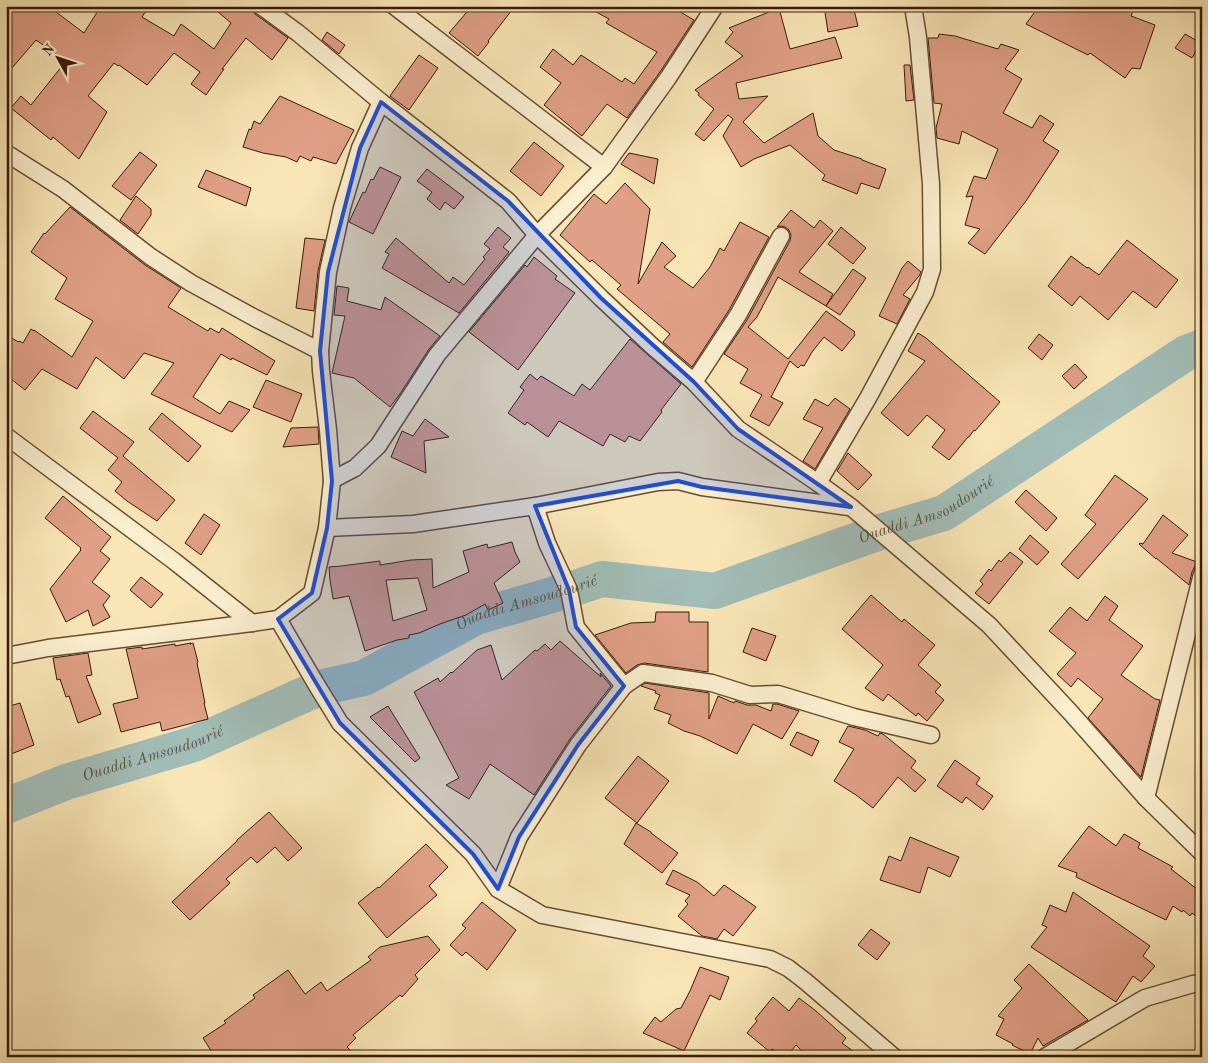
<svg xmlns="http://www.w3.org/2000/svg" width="1208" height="1063" font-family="'Old Standard TT',serif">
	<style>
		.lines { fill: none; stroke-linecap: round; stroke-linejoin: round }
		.river { stroke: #a1bdb7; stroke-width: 36 }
		.building { fill: #e0a087; stroke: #381a05; fill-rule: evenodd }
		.street-casing { stroke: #684d31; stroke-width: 19 }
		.street { stroke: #fbefd0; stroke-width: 16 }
		.marked { fill: #1d4ed8; fill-opacity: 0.2; stroke: #1d4ed8; stroke-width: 4; stroke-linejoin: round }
		.labels { text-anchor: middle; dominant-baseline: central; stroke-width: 4.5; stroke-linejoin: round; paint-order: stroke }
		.water-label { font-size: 16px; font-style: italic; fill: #5d5343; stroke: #fbefd0 }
	</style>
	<rect width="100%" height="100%" fill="#f9e6b6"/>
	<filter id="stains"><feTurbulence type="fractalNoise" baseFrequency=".004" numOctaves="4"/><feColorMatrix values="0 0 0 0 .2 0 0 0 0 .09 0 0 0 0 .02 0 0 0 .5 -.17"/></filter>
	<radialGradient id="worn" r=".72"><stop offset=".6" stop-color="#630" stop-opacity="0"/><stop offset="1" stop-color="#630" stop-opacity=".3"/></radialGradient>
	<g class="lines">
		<path class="river" id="s1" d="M6,806L66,782L194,744L319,688L364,678L476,617L569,590L602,579L715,591L880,532L944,513L1186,353L1202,347"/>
	</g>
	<g class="building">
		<path d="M6,6H48L84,33L101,6H149L142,17L174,36L181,24L214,49L231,23L211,6H251L252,10L255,14L288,38L272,60L246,38L222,69H224L206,95L191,84L200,72L174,53L147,85L119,65L118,66L114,63L88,96L107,112L79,159L53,137L51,140L11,108L21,96L31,105L66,61L36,40L6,75Z"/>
		<path d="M472,6H515L488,41L489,42L478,56L449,33Z"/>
		<path d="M585,6H670L694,20L660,72L627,118L607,104L582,136L544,105L561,83L540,67L553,49L573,65L581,55L622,82L625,78L634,84L657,52L606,23L609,19Z"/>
		<path d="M824,6H853L858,26L828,32Z"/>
		<path d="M1039,6H1135L1131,16L1155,25L1140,69L1132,68L1125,78L1090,53L1088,55L1026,24Z"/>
		<path d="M779,8L790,49L835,37L842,58L736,83L739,99L768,96L743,122L764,143L813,113L818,136L834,150L862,159V160L886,169L879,189L861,183L857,194L822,180L825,175L790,145L754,159L741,167L723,136L733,119L728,115L704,141L695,134L714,109L698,95L699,93L695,90L743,56L725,42L733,32L729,28Z"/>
		<path d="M327,32L345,45L339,54L322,40Z"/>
		<path d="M939,34L955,36L998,49L1001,44L1019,50L1005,69L1022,79L1003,113L1032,128L1040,115L1054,124L1043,141L1059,151L1026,201L985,254L968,243L980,229L965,225L973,196L966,197L974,176L986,179L998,149L962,131L959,144L937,138L936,128L942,104L934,103L928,38H938Z"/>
		<path d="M1185,34L1201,43L1192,58L1175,48Z"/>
		<path d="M419,55L438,68L409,110L390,96Z"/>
		<path d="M904,65H910L914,100L906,101Z"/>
		<path d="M280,96L354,130L336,164L313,157L311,161L300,156L297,162L286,157L263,153L243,147L249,129L251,130L254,121L260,124Z"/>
		<path d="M534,142L564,166L541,196L510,171Z"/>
		<path d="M140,152L157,165L131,200L112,186Z"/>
		<path d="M629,153L658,159L654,184L621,164Z"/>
		<path d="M380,167L401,177L373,234L349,222L363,192L365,193L371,179L373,180Z"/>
		<path d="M427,169L464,197L454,209L445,202L440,210L427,199L432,192L417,181Z"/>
		<path d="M206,170L251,188L246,206L198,187Z"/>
		<path d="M625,183L650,209L638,284L662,242L676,256L664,267L693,288L710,267L720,248L724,251L740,222L769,237L729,310L692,367L663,342L670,334L617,289L621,285L592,260L590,262L560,235L594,194L606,204Z"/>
		<path d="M136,196L151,209V215L138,234L120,220Z"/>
		<path d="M70,207L145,265L181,288L168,307L208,331L210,328L219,333L222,328L275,361L267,375L232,358L231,360L221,354L193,397L220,414L229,401L250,410L232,432L151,394L174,363L144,353L124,379L96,357L77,389L42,369L25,390L6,375V334L18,342L19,341L23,343L31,329L34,331V330L72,357L93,321L55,299L67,278L31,252L44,233L45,234Z"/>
		<path d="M791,210L814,228L820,220L833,231L799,272L833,294L826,306L778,277L757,317L748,327L788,359L826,311L855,332L854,333L855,335L842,351L824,337L812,352L804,366L801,365L798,368L790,361L771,397L783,403L769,426L750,416L762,395L740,383L748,369L724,354L747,320L790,241L791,235L789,230L785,227L781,226L777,227Z"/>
		<path d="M498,227L511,238L503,247L509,252L459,313L382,268L389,254L385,252L396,238L449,283L453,277L464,285L485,259L483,257L490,249L484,244Z"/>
		<path d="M841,227L866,248L853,264L828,244Z"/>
		<path d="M305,238L325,240L318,271L314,311L296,308Z"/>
		<path d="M1127,240L1178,280L1156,308L1133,291L1108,320L1080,296L1072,306L1048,286L1071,256L1087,268L1088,267L1099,275Z"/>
		<path d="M534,257L557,276L555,279L575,293L518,370L469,332L525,265L527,267Z"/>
		<path d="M908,261L921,272L919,276L903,295L910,299L897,324L879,316L902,268Z"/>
		<path d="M853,269L866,278L840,315L826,306Z"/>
		<path d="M337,286L349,288L347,301L381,310L385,297L440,336L429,349L400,394L390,407L354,378L332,373L345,316L334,315Z"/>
		<path d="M918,333L926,338L1000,402L975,431L974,430L969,437H968L949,460L932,447L945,430L927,415L908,436L881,413L925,361L908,351Z"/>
		<path d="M1039,334L1053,345L1042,360L1028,348Z"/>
		<path d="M630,339L681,384L661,410L662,412L640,441L629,436L625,442L610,434L603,446L559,421L548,437L527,422L525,425L508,413L524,390L520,387L530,374L537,380L541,376L574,396L582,384L590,390Z"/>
		<path d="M1075,364L1087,377L1074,389L1062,376Z"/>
		<path d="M266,380L302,394L291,422L253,407Z"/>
		<path d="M835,398L850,409L815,469L803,461L823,428L803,419L815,399L828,406Z"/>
		<path d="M93,411L134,442L123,456L175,500L157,521L127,501L115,491L122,482L108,470L118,458L80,428Z"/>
		<path d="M162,413L201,446L188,462L149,429Z"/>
		<path d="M425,419L449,437L424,441L426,473L391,457L402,431L413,436Z"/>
		<path d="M318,427L319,444L283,447L291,428Z"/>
		<path d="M848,453L872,475L858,490L837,471Z"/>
		<path d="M1115,475L1148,499L1078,579L1061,564L1096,524L1085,515Z"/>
		<path d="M1026,490L1057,518L1046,531L1015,502Z"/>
		<path d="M63,496L111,537L100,551L110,559L92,582L110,596L103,605L110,617L93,626L88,610L66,622L50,589L81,550L80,549L81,548L45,518Z"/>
		<path d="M204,514L220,525L201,555L185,543Z"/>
		<path d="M1163,515L1188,535L1172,553L1197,562L1192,572L1189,585L1156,558V559L1139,544L1140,543L1143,544Z"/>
		<path d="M1030,535L1049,552L1037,565L1019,549Z"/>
		<path d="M512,542L515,552L520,562L494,583L503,603L488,610L485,604L466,615L440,624L419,633L409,635V638L397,640L365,651L349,596L333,599L330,580L329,567L341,566L380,561V565L411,560L432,559L433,588L469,572L463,551L487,544L488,548ZM418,578L427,610L393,621L386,580Z"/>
		<path d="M1010,552L1023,562L989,604L975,593L983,584L980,581L989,569L991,571L999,560L1001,562Z"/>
		<path d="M141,577L163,594L151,608L130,590Z"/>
		<path d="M871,595L902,622L904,619L935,645L918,665L941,685L935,692L944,700L927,721L918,713L916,716L888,694L883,701L865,688L883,665L842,629Z"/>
		<path d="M1105,596L1118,606L1109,620L1143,646L1121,675L1155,699L1160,700L1141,777L1088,718L1103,699L1078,678L1071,687L1057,674L1076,653L1049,631L1070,607L1087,621Z"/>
		<path d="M656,612H689V622H708V672L644,663L637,665L626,673L595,635L631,623L655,622Z"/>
		<path d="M752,628L776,636L766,661L743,652Z"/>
		<path d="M560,641L601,677L600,673L611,686L570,739L534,795L490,764L469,799L446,785L459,778L414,692L438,678L440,682L451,672L452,673L477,650L491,645L502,680L535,650L537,651L545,644L551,650Z"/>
		<path d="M191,643L190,644L193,643L198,662L197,663L205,703H204L208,719L162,731L160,722L121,732L113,704L138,698L126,649L142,647V649L175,644V646Z"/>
		<path d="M88,653L92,675L86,676L101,714L78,723L69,696L66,697L60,679L57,680L53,658Z"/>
		<path d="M645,683L709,693V719L718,696L734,703L735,701L747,705H756L771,711L773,704H777L799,711L782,739L753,724L737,754L700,736L684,731L668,723L671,715L654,709L660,695L655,693L656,691L641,686Z"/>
		<path d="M20,703L34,745L6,756V707Z"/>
		<path d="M388,706L420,758L415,762L370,717Z"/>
		<path d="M848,726L865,730L878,736L880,733L883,734L916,761L911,768L926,780L915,792L898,777L873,808L856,795L834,781L854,749L839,742Z"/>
		<path d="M797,732L819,741L812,756L790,745Z"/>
		<path d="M638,756L669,781L637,823L605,798Z"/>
		<path d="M955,760L980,778L976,784L993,796L983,810L966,797L962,803L937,786Z"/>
		<path d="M269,812L302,848L288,861L275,847L257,863L251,857L226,879L230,883L190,920L172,902L237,841V840Z"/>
		<path d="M636,823L651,832V833L678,853L662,873L624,844Z"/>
		<path d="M1089,826L1116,846L1124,834L1140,843L1138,848L1173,867L1171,869L1202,893V921L1192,913L1190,916L1183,910L1182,912L1173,906L1166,920L1076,877L1077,873L1058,866Z"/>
		<path d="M910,837L959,857L950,877L928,867L920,893L880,880L889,856L901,861Z"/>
		<path d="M426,844L448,867L429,886L437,895L387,938L358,903L378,887L379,888Z"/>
		<path d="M673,870L697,882L714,896L724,885L756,907L733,936L724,929L717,939L702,936L678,916L688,904L685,901L690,895L666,884Z"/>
		<path d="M1073,892L1150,946L1143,956L1155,966L1141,982L1133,976L1116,1002L1031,947L1047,927L1042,925L1050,905L1066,912Z"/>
		<path d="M482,902L516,930L500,953L487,970L466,952L462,956L450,945L466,928L462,925Z"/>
		<path d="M871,929L890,943L877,960L858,945Z"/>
		<path d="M428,936L440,950L415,975L418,979L402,997L400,995L353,1035L356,1038L347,1047L357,1057H215L203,1038L226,1023L224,1021L255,998L253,995L288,970L305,994L321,982L327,991L371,960L368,957L380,947Z"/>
		<path d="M1029,964L1088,1020L1043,1046L1038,1038L1030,1054L1012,1045L1013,1044L996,1035L1004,1019L998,1016L1022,988L1014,980Z"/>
		<path d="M700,967L729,977L720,1000L710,995L684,1051L643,1033L655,1017L661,1022L676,1009L681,1008L690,991Z"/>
		<path d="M773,997L789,1011L799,998L816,1011L846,1038L842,1043L861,1057H808L796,1045L786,1057H781L772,1049L770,1052L747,1033L757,1021L755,1019Z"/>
	</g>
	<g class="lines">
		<defs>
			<g id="street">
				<path d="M261,6L298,33L381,102L508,201L537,235L601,298L652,346L694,382L738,429L818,483L851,507L989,625L1071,713L1146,798L1202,853"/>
				<path d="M394,6L604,167"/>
				<path d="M6,153L63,189L151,257L191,283L255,318L320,351"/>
				<path d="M694,382L738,315L781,236"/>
				<path d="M6,436L174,561L252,623L278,619L312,593L327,528L332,481L328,430L321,371L320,351L328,272L342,208L360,148L381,102"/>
				<path d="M332,480L355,468L378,446L437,355L537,235L604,167L668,78L715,6"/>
				<path d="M818,483L868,398L925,292L932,269L931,184L918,37L913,6"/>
				<path d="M535,506L547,543L569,590L576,627L624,686"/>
				<path d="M327,528L413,524L535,506L658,482L678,481L702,487L849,507"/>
				<path d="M278,619L316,684L340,723L473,854L498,889L542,915L770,959L788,968L805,981L894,1057"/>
				<path d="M6,656L48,648L252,623"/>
				<path d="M1146,798L1202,574"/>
				<path d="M498,889L519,837L578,745L624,686L643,673L712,683L750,695L778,694L854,717L931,735"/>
				<path d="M1045,1057L1145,998L1193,984L1202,983"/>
			</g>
		</defs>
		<use href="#street" class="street-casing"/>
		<use href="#street" class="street"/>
	</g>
	<path class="marked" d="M381,102L508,201L601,298L694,382L738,429L851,507L702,487L678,481L535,506L569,590L576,627L624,686L578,745L519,837L498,889L473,854L340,723L278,619L312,593L327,528L332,481L320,351L328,272L360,148Z"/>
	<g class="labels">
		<g class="water-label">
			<text stroke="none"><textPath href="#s1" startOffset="981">Ouaddi Amsoudourié</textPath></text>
			<text stroke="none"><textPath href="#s1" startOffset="561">Ouaddi Amsoudourié</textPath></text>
			<text stroke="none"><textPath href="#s1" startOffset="156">Ouaddi Amsoudourié</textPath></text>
		</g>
	</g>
	<rect width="1208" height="1063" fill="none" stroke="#f9e6b6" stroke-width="25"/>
	<rect x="8" y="8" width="1193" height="1048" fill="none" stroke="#381a05" stroke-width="2.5"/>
	<rect x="12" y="12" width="1183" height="1038" fill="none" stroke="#381a05"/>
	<g transform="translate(58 58) rotate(310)" stroke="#fbefd0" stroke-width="4" paint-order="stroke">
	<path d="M0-4L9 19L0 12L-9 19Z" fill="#381a05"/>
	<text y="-8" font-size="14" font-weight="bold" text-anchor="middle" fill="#381a05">N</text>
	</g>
	<rect width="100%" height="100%" filter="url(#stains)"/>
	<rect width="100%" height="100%" fill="url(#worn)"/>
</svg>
